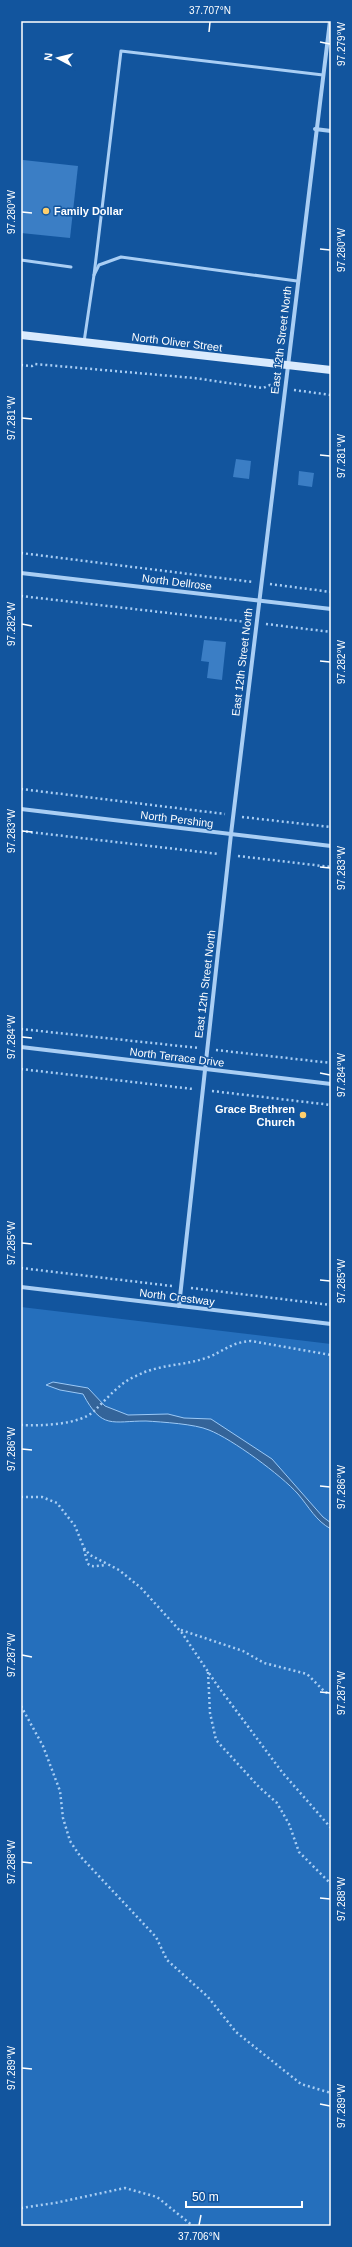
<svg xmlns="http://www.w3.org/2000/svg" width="352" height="2247" font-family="Arial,sans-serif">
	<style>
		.green { fill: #256fbc }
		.water { fill: #346499; stroke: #9bc9f7 }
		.building { fill: #3b7ec5 }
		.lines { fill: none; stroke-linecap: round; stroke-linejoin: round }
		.path { stroke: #a9cef4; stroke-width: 2.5; stroke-dasharray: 2 3; stroke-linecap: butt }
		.lane { stroke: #a9cef4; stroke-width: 3 }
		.street { stroke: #a9cef4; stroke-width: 4 }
		.secondary { stroke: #d9eafd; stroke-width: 8 }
		.ticks { fill: none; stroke: #fff; stroke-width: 1.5 }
		.poi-dot { fill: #ffcf6c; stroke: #12559e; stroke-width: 1.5 }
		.labels { text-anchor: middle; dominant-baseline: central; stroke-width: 3; stroke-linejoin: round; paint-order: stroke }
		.poi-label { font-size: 11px; font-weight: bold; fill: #fff; stroke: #12559e; text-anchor: start }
		.street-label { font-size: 11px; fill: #fff; stroke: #12559e }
		.neatline { fill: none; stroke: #fff; stroke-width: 1.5 }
		.ticks-label { font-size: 10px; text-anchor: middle; fill: #fff }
	</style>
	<rect width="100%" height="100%" fill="#12559e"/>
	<path class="green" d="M21,1307L331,1344V2226H21Z"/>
	<path class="water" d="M53,1382L88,1388L105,1406L128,1415L168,1414L184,1418L211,1419L272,1459L323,1517L331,1523V1529C316,1521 309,1507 298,1494C281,1475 232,1439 209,1430C195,1424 162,1422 146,1421C112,1421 102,1430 83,1394L60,1390L46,1385Z"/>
	<g class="building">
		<path d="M23,160L78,166L70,238L21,233V181Z"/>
		<path d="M236,459L251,461L249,479L233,477Z"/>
		<path d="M299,471L314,473L312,487L298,485Z"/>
		<path d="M204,640L226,642L222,680L207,678L209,662L201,661Z"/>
	</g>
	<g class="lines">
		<g class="path">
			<path d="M21,365L32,366L35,364L194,378L263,388L270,385L276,387"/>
			<path d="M294,390L331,395"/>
			<path d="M21,553L253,582"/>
			<path d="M270,584L331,592"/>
			<path d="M21,596L247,622"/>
			<path d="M266,624L331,632"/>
			<path d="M21,789L225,814"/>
			<path d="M242,817L331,827"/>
			<path d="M21,831L219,854"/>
			<path d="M238,856L331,867"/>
			<path d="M21,1029L199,1048"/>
			<path d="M216,1050L331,1063"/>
			<path d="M21,1069L193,1089"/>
			<path d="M212,1091L331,1105"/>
			<path d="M21,1268L172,1286"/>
			<path d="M191,1288L331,1305"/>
			<path d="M21,1425C40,1426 80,1425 94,1411C107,1399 119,1383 136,1376C159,1364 183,1366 206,1358C223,1352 231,1342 251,1341L331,1355"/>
			<path d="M21,1497H42L57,1503L75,1526L84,1548L90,1555L119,1570L141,1588L182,1633L217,1685L282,1772L331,1828"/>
			<path d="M84,1549C89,1569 86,1567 107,1565"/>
			<path d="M181,1630L243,1651L264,1663L307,1674L325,1692L331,1694"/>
			<path d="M208,1672L210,1713L216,1740L259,1787L277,1803L289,1824L299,1852L331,1884"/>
			<path d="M21,1706L43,1746L60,1791L63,1818L70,1841L80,1856L156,1937L167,1960L208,1997L236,2032L301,2084L331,2093"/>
			<path d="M21,2208L55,2203L125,2188L157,2197L193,2226"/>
		</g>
		<g class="lane">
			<path d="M21,260L71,267"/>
			<path d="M94,275L121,51L323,75"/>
			<path d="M84,342L94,275L99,265L121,257L297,281"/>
		</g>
		<g class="street">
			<path d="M315,129L331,131"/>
			<path d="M21,573L331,609"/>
			<path d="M21,809L331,846"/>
			<path d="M21,1047L331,1084"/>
			<path d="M21,1287L331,1324"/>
			<path d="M179,1306L231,834L330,21"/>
		</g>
		<path class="secondary" d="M21,335L331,370"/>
	</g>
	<path class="ticks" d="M209,32L210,22M320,42L330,44M22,212L32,213M320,249L330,250M22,418L32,419M320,455L330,456M22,624L32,626M320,661L330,662M22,831L32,832M320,867L330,868M22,1037L32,1038M320,1073L330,1075M22,1243L32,1244M320,1280L330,1281M22,1449L32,1450M320,1486L330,1487M22,1655L32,1657M320,1692L330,1693M22,1862L32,1863M320,1898L330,1899M22,2068L32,2069M320,2104L330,2106M199,2225L201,2215"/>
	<g class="poi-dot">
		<circle cx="46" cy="211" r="4"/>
		<circle cx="303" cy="1115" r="4"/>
	</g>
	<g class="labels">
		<g class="poi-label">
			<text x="54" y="211">Family Dollar</text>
			<text x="295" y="1109" text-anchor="end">Grace Brethren<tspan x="295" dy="13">Church</tspan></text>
		</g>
		<g class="street-label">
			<text transform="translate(281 340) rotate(-83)">East 12th Street North</text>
			<text transform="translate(177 342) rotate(7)">North Oliver Street</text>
			<text transform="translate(177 582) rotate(7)">North Dellrose</text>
			<text transform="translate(242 662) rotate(-83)">East 12th Street North</text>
			<text transform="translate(177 819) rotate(7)">North Pershing</text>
			<text transform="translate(205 984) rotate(-83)">East 12th Street North</text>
			<text transform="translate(177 1057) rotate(7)">North Terrace Drive</text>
			<text transform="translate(177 1297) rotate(7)">North Crestway</text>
		</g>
	</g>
	<rect width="352" height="2247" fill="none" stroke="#12559e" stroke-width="44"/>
	<g transform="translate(58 58) rotate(277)" stroke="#12559e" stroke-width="3" paint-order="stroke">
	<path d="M0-3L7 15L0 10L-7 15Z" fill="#ffffff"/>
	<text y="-6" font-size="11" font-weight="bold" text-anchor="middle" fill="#ffffff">N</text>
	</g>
	<path d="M186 2201v6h116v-6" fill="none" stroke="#ffffff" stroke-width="2"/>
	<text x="192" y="2201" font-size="12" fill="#ffffff" stroke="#12559e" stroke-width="3" paint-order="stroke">50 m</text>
	<rect x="22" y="22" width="308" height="2203" class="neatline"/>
	<g class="ticks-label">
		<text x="210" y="14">37.707°N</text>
		<text transform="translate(341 44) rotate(-90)" y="4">97.279°W</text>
		<text transform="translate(11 212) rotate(-90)" y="4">97.280°W</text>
		<text transform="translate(341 250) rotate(-90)" y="4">97.280°W</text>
		<text transform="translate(11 418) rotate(-90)" y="4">97.281°W</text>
		<text transform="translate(341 456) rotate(-90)" y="4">97.281°W</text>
		<text transform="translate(11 624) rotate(-90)" y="4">97.282°W</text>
		<text transform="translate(341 662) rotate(-90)" y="4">97.282°W</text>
		<text transform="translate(11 831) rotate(-90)" y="4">97.283°W</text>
		<text transform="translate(341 868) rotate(-90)" y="4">97.283°W</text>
		<text transform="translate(11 1037) rotate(-90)" y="4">97.284°W</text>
		<text transform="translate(341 1075) rotate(-90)" y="4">97.284°W</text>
		<text transform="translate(11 1243) rotate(-90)" y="4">97.285°W</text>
		<text transform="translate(341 1281) rotate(-90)" y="4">97.285°W</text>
		<text transform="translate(11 1449) rotate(-90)" y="4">97.286°W</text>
		<text transform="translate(341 1487) rotate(-90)" y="4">97.286°W</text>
		<text transform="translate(11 1655) rotate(-90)" y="4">97.287°W</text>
		<text transform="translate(341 1693) rotate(-90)" y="4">97.287°W</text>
		<text transform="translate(11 1862) rotate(-90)" y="4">97.288°W</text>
		<text transform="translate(341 1899) rotate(-90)" y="4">97.288°W</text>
		<text transform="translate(11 2068) rotate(-90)" y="4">97.289°W</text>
		<text transform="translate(341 2106) rotate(-90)" y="4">97.289°W</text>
		<text x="199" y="2240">37.706°N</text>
	</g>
</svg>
